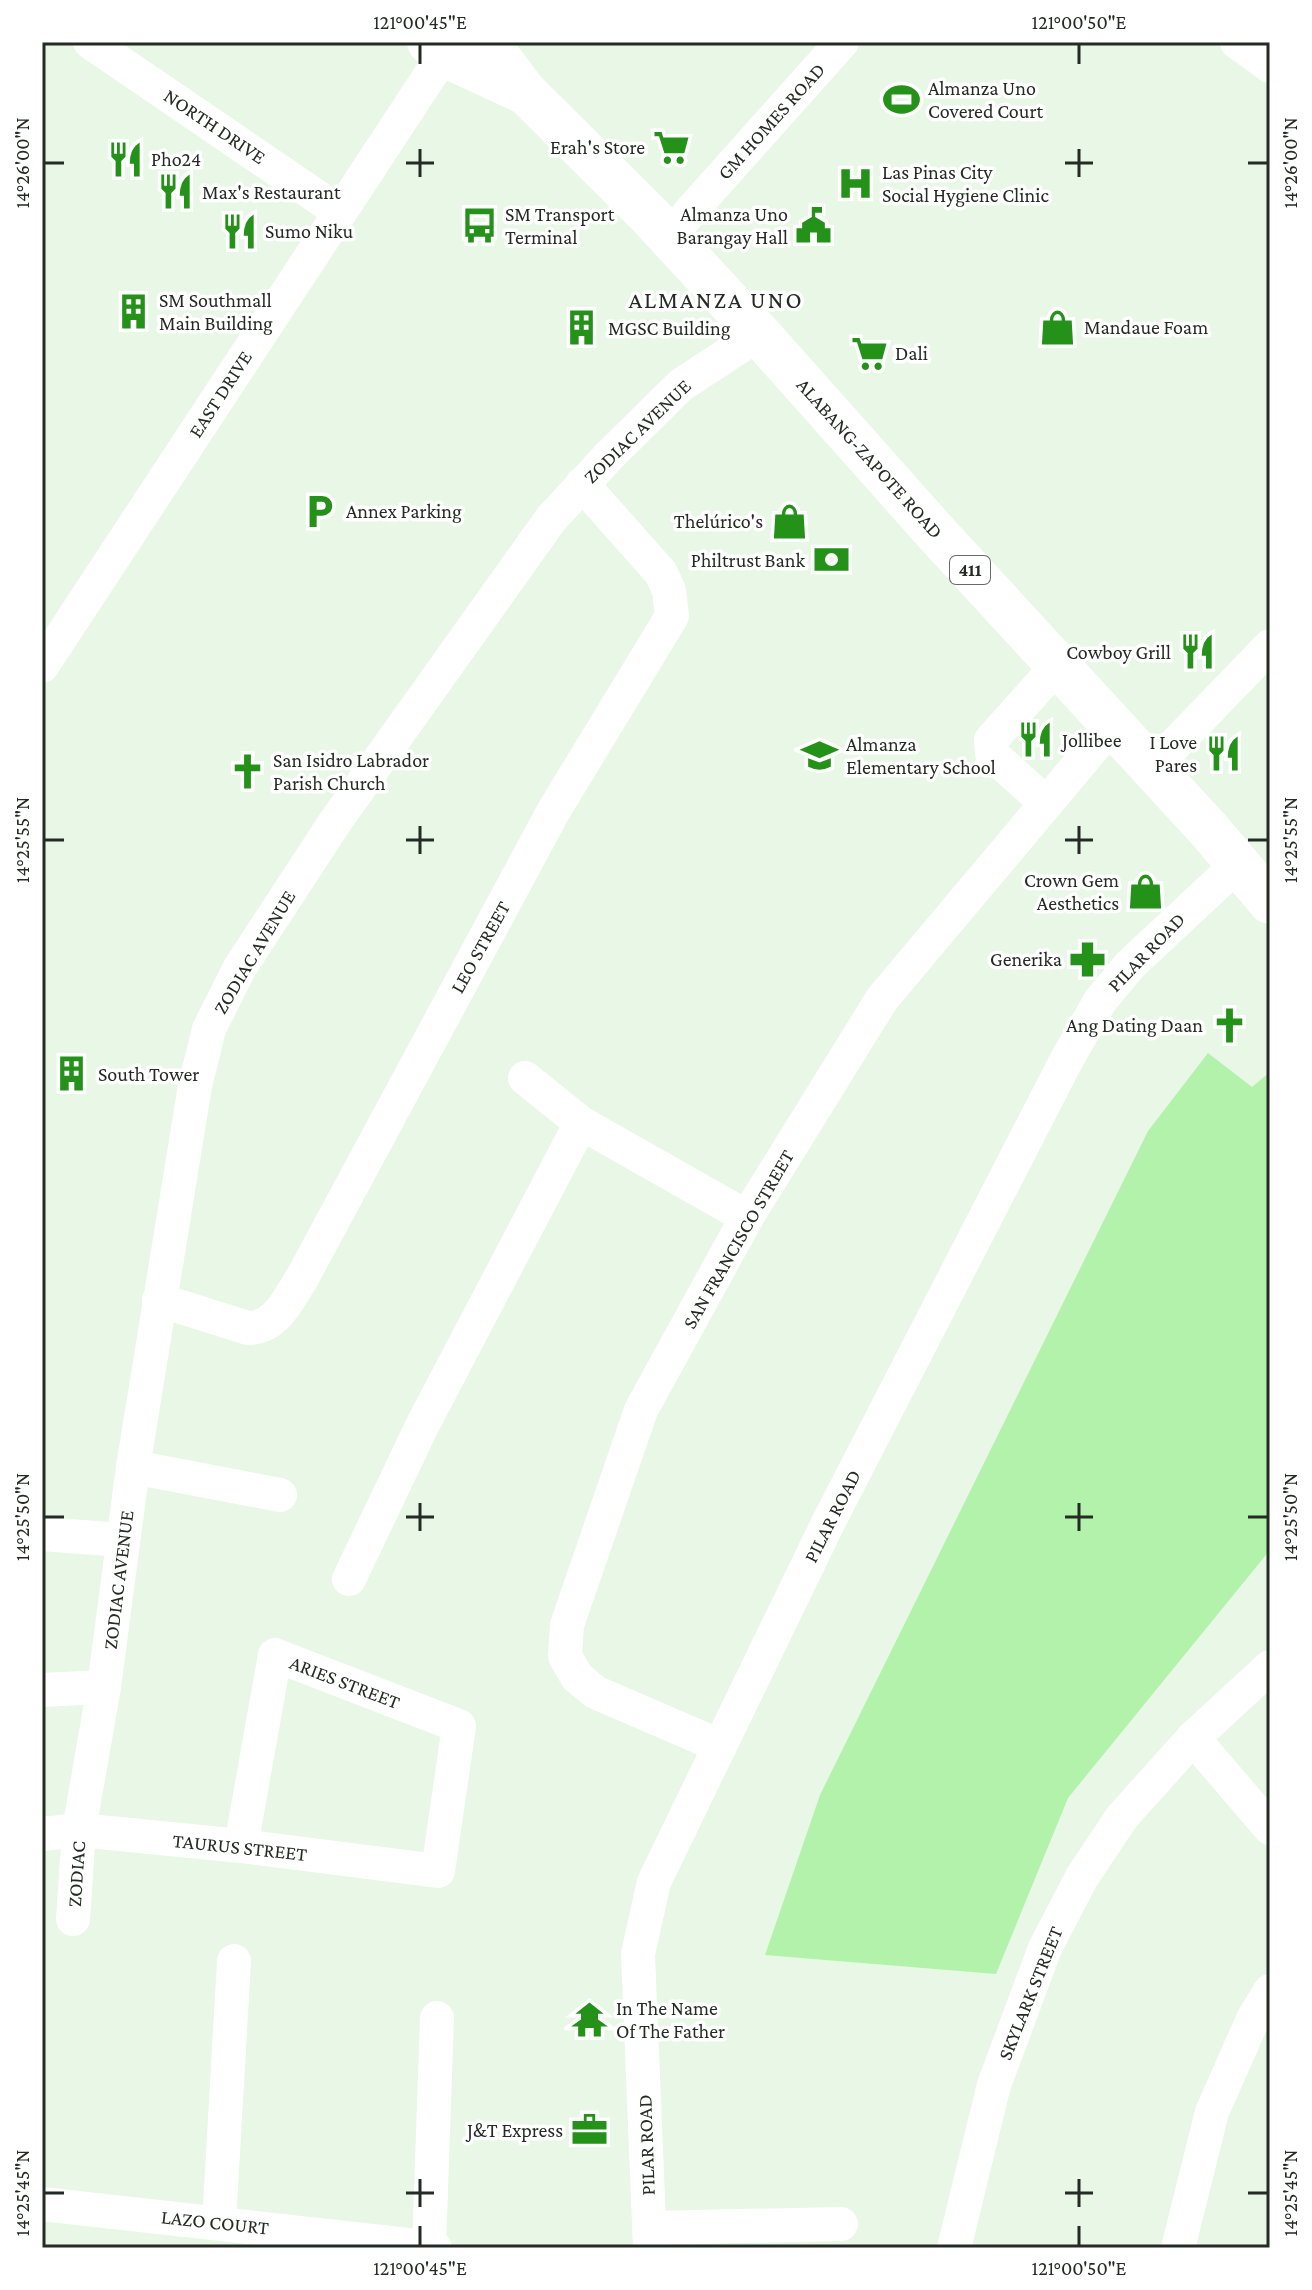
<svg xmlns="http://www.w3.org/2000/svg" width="1312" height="2290" font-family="'Crimson Pro',serif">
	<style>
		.green { fill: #b3f2ab }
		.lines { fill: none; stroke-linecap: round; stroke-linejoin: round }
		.minor { stroke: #fff; stroke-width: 34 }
		.highway { stroke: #fff; stroke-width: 44 }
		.ticks { fill: none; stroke: #242a24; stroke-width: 3 }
		.labels { text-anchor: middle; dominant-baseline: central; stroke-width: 7; stroke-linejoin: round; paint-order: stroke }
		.shield { fill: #fff; stroke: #666a66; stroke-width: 2 }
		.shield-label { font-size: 18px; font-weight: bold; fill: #242a24 }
		.poi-label { font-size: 20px; fill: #242a24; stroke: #fff; text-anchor: start }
		.street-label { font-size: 20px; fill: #242a24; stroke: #fff }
		.quarter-label { font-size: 24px; letter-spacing: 2px; fill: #242a24; stroke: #fff }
		.neatline { fill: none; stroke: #242a24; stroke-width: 3 }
		.ticks-label { font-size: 20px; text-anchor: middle; fill: #242a24 }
	</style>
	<rect width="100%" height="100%" fill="#e8f7e6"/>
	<path class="green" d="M1208,1053L1252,1087L1270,1072V1550L1068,1798L996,1974L765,1955L820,1795L1148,1131Z"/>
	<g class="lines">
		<g class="minor">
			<path d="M90,42L338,211"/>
			<path d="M1237,42L1270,66"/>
			<path d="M670,238L690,212L842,42"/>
			<path d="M42,666L452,42"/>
			<path d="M1152,768L1270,646"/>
			<path d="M1046,803L997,759L992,754L991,740L1058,665"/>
			<path d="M525,1078L581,1123L747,1217"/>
			<path d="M159,1300L248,1328C277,1328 288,1299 302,1278L553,812L672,616L669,591L661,573L582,484"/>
			<path d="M133,1467L280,1495"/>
			<path d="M42,1534L122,1540"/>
			<path d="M349,1579L423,1424L581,1123"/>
			<path d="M42,1690L104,1687"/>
			<path d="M1193,1738L1270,1828"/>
			<path d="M720,1746L595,1692L577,1677L565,1656L567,1625L641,1410L747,1217L882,999L1113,724"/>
			<path d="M42,1834L79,1830L241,1846L438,1871L459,1726L275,1655L241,1846"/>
			<path d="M73,1919L79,1830L104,1687L133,1467L195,1086L209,1029L239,969L335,822L551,519L609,456L681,385L759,334"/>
			<path d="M42,2204L435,2248"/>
			<path d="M219,2223L234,1961"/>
			<path d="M649,2228L841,2224"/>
			<path d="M429,2247L437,2018"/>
			<path d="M650,2248L638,1954L654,1882L828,1523L1066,1061L1100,1001L1130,965L1237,865"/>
			<path d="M954,2248L994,2085L1045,1948L1082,1877L1122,1817L1193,1738L1270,1667"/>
			<path d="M1178,2248L1212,2112L1253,2019L1270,1991"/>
		</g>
		<g class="highway">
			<path d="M429,42L444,55L522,91"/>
			<path d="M487,42L525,92L649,215L759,334L937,534L1210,831L1270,902"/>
		</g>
	</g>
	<path class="ticks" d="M420,44V64M1079,44V64M420,149V177M1079,149V177M44,163H64M406,163H434M1065,163H1093M1248,163H1268M420,826V854M1079,826V854M44,840H64M406,840H434M1065,840H1093M1248,840H1268M420,1503V1531M1079,1503V1531M44,1517H64M406,1517H434M1065,1517H1093M1248,1517H1268M420,2179V2207M1079,2179V2207M44,2193H64M406,2193H434M1065,2193H1093M1248,2193H1268M420,2226V2246M1079,2226V2246"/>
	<defs>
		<symbol id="stadium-bare" viewBox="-9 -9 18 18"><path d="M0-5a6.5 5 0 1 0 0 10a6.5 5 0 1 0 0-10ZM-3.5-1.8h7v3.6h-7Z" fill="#249118" stroke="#fff" stroke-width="2.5" paint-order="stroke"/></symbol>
		<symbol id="supermarket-bare" viewBox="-9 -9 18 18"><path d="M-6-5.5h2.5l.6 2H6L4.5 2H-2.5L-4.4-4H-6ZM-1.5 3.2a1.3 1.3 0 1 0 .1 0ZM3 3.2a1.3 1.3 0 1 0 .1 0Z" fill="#249118" stroke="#fff" stroke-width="2.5" paint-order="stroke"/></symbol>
		<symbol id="restaurant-bare" viewBox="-9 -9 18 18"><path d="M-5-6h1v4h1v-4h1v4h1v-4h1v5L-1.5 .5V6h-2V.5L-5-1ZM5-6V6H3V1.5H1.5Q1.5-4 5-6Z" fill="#249118" stroke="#fff" stroke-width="2.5" paint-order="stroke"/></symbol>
		<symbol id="hospital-bare" viewBox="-9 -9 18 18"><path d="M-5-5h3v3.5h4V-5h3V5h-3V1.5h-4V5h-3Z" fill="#249118" stroke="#fff" stroke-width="2.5" paint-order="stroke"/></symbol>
		<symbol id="bus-bare" viewBox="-9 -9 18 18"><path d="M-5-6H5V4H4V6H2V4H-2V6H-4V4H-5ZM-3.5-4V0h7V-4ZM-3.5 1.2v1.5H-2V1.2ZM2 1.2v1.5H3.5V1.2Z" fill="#249118" stroke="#fff" stroke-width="2.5" paint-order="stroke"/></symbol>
		<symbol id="civic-bare" viewBox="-9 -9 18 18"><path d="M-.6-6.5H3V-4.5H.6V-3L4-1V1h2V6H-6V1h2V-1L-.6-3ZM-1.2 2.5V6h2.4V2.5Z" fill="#249118" stroke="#fff" stroke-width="2.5" paint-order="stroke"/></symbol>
		<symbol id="building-bare" viewBox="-9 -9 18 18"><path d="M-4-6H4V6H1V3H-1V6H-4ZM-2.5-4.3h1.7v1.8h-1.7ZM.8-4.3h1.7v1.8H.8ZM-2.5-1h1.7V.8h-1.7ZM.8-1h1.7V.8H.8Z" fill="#249118" stroke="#fff" stroke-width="2.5" paint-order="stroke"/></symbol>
		<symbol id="shop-bare" viewBox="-9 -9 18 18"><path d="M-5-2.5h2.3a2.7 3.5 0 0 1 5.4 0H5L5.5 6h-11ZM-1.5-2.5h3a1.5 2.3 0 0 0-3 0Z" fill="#249118" stroke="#fff" stroke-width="2.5" paint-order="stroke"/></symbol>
		<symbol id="parking-bare" viewBox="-9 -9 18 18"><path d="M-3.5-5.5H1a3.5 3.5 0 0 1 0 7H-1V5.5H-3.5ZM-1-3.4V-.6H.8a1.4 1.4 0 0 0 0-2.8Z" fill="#249118" stroke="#fff" stroke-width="2.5" paint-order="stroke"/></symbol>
		<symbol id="bank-bare" viewBox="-9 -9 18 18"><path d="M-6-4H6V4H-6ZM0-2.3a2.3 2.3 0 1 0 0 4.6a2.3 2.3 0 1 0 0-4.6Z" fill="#249118" stroke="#fff" stroke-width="2.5" paint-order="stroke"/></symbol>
		<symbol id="school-bare" viewBox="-9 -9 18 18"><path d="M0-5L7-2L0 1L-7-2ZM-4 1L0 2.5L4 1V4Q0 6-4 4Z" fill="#249118" stroke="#fff" stroke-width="2.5" paint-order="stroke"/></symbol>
		<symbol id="church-bare" viewBox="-9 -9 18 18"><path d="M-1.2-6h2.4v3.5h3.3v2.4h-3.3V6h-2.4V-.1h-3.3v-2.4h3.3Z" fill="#249118" stroke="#fff" stroke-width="2.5" paint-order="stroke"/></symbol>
		<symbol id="pharmacy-bare" viewBox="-9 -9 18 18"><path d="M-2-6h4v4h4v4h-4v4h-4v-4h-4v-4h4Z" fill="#249118" stroke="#fff" stroke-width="2.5" paint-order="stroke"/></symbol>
		<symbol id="temple-bare" viewBox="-9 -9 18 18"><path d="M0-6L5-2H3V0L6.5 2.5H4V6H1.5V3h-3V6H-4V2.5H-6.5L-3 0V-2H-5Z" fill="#249118" stroke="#fff" stroke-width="2.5" paint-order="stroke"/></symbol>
		<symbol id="office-bare" viewBox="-9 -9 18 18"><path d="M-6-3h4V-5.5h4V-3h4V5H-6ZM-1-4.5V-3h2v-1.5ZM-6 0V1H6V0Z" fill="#249118" stroke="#fff" stroke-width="2.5" paint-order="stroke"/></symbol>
	</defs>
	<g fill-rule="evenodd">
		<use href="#stadium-bare" x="876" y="74" width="51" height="51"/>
		<use href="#supermarket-bare" x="646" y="122" width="51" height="51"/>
		<use href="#restaurant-bare" x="100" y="134" width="51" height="51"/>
		<use href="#hospital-bare" x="830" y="158" width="51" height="51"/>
		<use href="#restaurant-bare" x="150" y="166" width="51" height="51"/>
		<use href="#bus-bare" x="454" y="200" width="51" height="51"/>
		<use href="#civic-bare" x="788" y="200" width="51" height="51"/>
		<use href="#restaurant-bare" x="214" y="206" width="51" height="51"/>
		<use href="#building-bare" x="108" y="286" width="51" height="51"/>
		<use href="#shop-bare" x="1032" y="302" width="51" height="51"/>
		<use href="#building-bare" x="556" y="302" width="51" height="51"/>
		<use href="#supermarket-bare" x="844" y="328" width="51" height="51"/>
		<use href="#parking-bare" x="294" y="486" width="51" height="51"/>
		<use href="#shop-bare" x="764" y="496" width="51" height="51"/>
		<use href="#bank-bare" x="806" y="534" width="51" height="51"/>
		<use href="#restaurant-bare" x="1172" y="626" width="51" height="51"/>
		<use href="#restaurant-bare" x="1010" y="714" width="51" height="51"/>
		<use href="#restaurant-bare" x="1198" y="728" width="51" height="51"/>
		<use href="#school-bare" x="794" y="730" width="51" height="51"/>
		<use href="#church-bare" x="222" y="746" width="51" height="51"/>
		<use href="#shop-bare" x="1120" y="866" width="51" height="51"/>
		<use href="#pharmacy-bare" x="1062" y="934" width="51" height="51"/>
		<use href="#church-bare" x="1204" y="1000" width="51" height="51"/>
		<use href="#building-bare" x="46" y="1048" width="51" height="51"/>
		<use href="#temple-bare" x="564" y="1994" width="51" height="51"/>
		<use href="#office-bare" x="564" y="2104" width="51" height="51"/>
	</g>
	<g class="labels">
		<rect class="shield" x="950" y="556" width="40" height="28" rx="6"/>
		<g class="shield-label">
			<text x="970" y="570">411</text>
		</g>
		<g class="poi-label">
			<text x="928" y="88">Almanza Uno<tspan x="928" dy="23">Covered Court</tspan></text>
			<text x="645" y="147" text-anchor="end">Erah's Store</text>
			<text x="151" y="159">Pho24</text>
			<text x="882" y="172">Las Pinas City<tspan x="882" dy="23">Social Hygiene Clinic</tspan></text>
			<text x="202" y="192">Max's Restaurant</text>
			<text x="505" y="214">SM Transport<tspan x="505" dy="23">Terminal</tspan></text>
			<text x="788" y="214" text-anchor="end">Almanza Uno<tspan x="788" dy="23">Barangay Hall</tspan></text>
			<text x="265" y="231">Sumo Niku</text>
			<text x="159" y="300">SM Southmall<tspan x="159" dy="23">Main Building</tspan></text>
			<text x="1084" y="327">Mandaue Foam</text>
			<text x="608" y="328">MGSC Building</text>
			<text x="895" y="353">Dali</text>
			<text x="346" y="511">Annex Parking</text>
			<text x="763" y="521" text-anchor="end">Thelúrico's</text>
			<text x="805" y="560" text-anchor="end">Philtrust Bank</text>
			<text x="1171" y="652" text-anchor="end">Cowboy Grill</text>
			<text x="1062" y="740">Jollibee</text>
			<text x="1197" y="742" text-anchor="end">I Love<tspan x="1197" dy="23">Pares</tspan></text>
			<text x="846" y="744">Almanza<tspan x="846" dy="23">Elementary School</tspan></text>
			<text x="273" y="760">San Isidro Labrador<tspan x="273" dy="23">Parish Church</tspan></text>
			<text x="1119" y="880" text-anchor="end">Crown Gem<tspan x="1119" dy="23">Aesthetics</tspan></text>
			<text x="1062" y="959" text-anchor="end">Generika</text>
			<text x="1203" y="1025" text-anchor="end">Ang Dating Daan</text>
			<text x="98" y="1074">South Tower</text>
			<text x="616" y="2008">In The Name<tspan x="616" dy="23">Of The Father</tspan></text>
			<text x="563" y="2130" text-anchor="end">J&amp;T Express</text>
		</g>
		<g class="street-label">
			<text transform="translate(771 121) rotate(-48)">GM HOMES ROAD</text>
			<text transform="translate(215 126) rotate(34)">NORTH DRIVE</text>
			<text transform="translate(220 394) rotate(-57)">EAST DRIVE</text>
			<text transform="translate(637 431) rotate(-44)">ZODIAC AVENUE</text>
			<text transform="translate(870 458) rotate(48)">ALABANG-ZAPOTE ROAD</text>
			<text transform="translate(480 947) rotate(-61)">LEO STREET</text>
			<text transform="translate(254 952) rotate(-59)">ZODIAC AVENUE</text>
			<text transform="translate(1146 952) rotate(-46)">PILAR ROAD</text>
			<text transform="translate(738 1239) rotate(-60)">SAN FRANCISCO STREET</text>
			<text transform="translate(832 1516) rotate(-63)">PILAR ROAD</text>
			<text transform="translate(118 1580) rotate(-83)">ZODIAC AVENUE</text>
			<text transform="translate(345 1682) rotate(21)">ARIES STREET</text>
			<text transform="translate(240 1847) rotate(6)">TAURUS STREET</text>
			<text transform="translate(76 1874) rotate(-86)">ZODIAC</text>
			<text transform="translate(1030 1993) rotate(-68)">SKYLARK STREET</text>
			<text transform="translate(646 2145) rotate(-92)">PILAR ROAD</text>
			<text transform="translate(215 2222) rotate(6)">LAZO COURT</text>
		</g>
		<g class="quarter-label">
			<text x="716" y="299">ALMANZA UNO</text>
		</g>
	</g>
	<rect width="1312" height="2290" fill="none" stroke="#ffffff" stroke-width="88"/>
	<rect x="44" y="44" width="1224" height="2202" class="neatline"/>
	<g class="ticks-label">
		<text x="420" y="29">121°00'45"E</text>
		<text x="1079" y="29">121°00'50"E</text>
		<text transform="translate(22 163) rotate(-90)" y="7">14°26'00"N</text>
		<text transform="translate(1290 163) rotate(-90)" y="7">14°26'00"N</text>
		<text transform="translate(22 840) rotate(-90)" y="7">14°25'55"N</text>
		<text transform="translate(1290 840) rotate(-90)" y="7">14°25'55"N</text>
		<text transform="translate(22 1517) rotate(-90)" y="7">14°25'50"N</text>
		<text transform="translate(1290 1517) rotate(-90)" y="7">14°25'50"N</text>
		<text transform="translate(22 2193) rotate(-90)" y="7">14°25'45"N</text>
		<text transform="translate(1290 2193) rotate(-90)" y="7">14°25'45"N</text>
		<text x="420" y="2275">121°00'45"E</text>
		<text x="1079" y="2275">121°00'50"E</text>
	</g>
</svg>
